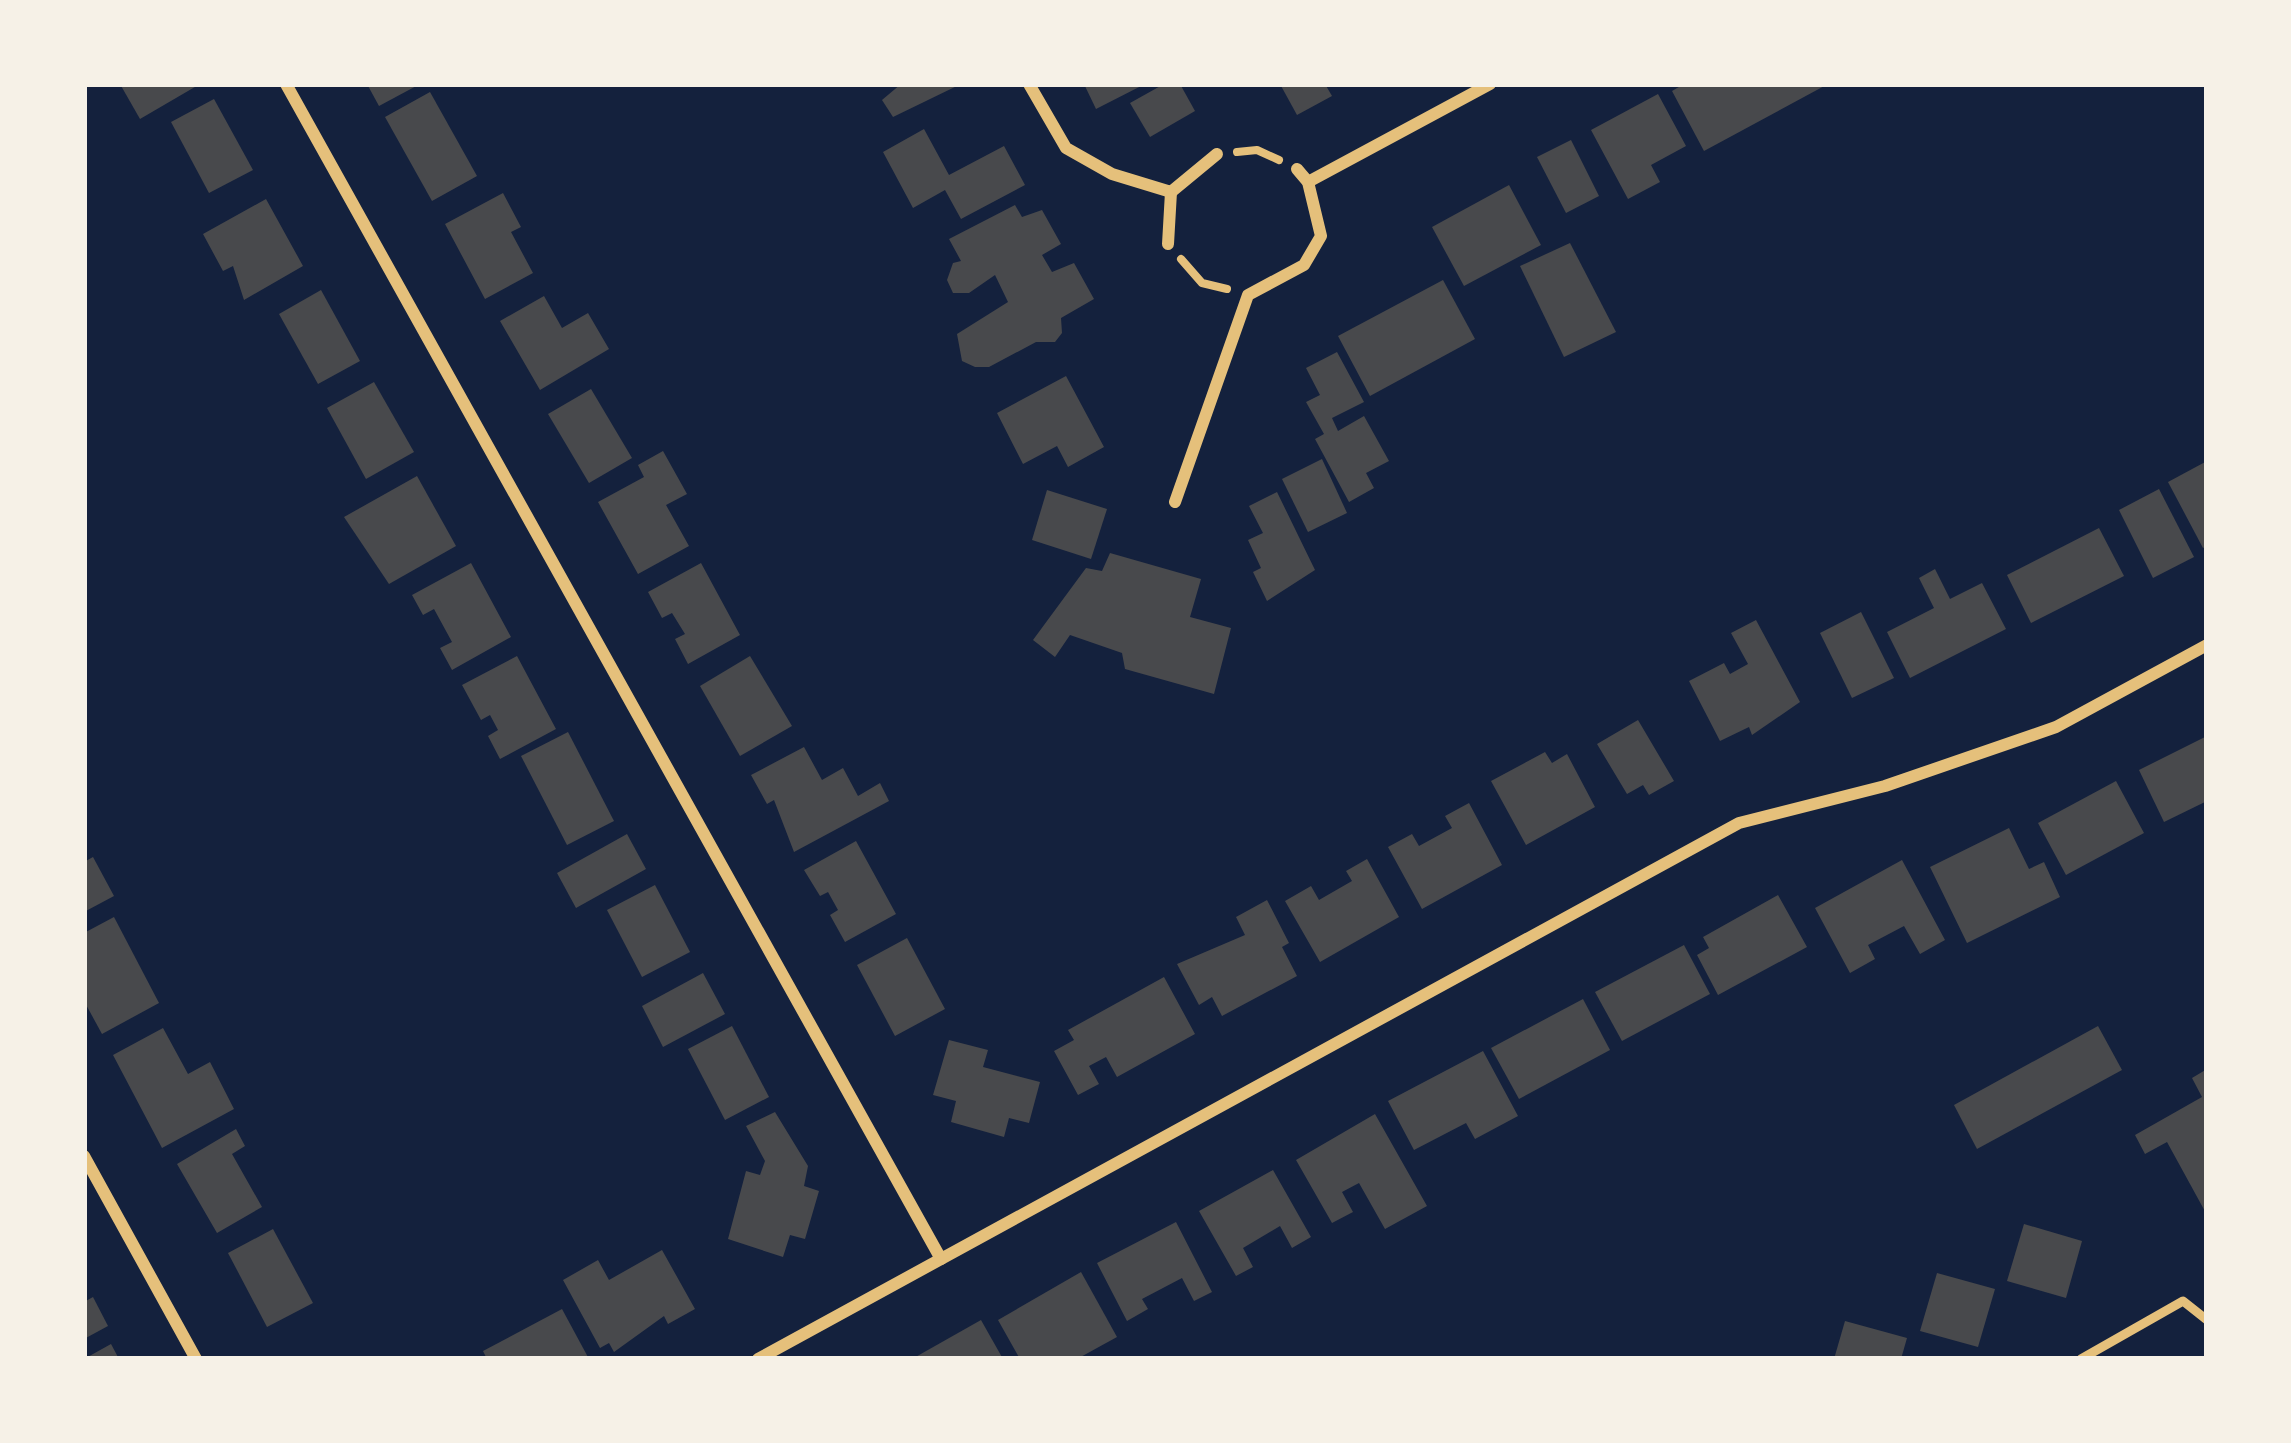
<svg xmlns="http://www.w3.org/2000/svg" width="2291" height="1443" font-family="'Source Sans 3',sans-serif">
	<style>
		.building { fill: #48494c }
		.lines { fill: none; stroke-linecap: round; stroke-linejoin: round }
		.path { stroke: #e5c07b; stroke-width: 8 }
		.service { stroke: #e5c07b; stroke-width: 9 }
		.minor { stroke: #e5c07b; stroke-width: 12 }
	</style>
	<rect width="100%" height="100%" fill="#14213d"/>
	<g class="building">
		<path d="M120,84H200L140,119Z"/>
		<path d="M367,84H420L379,106Z"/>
		<path d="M901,84H961L893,117L882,100Z"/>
		<path d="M1084,84H1145L1096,109Z"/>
		<path d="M1164,84H1180L1195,111L1150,137L1130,103Z"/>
		<path d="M1280,84H1325L1332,96L1297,115Z"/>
		<path d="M1684,84H1828L1704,151L1672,91Z"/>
		<path d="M430,92L477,176L432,201L385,117Z"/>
		<path d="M1658,94L1686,146L1651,165L1660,182L1628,199L1591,130Z"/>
		<path d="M214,99L253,170L209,193L171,122Z"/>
		<path d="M924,129L949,175L1004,146L1025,185L961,219L945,190L913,208L883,152Z"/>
		<path d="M1571,140L1599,196L1566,213L1537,157Z"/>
		<path d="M1509,185L1541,245L1464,286L1432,227Z"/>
		<path d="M503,193L521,227L511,232L533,273L485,299L445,224Z"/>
		<path d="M266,199L303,266L244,300L233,266L223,271L203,234Z"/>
		<path d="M1015,205L1022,217L1042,210L1061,244L1042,255L1052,272L1074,263L1094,299L1061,318L1062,333L1055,342H1036L989,367H975L962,361L957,334L1008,302L995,275L969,293H953L947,280L953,263L961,261L949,239Z"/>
		<path d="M1570,243L1616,332L1564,357L1520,266Z"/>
		<path d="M1443,280L1475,339L1370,396L1338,336Z"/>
		<path d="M321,290L360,361L318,384L279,314Z"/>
		<path d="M544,296L562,328L588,313L609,349L540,390L500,321Z"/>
		<path d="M1337,352L1364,402L1332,418L1338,431L1364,416L1389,461L1366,473L1374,488L1349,502L1315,439L1324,434L1306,402L1320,395L1306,368Z"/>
		<path d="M1066,376L1104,447L1068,467L1057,446L1023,464L997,413Z"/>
		<path d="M374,382L414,452L366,479L327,408Z"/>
		<path d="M591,389L632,458L589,483L548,414Z"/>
		<path d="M663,451L687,494L666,505L689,546L638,574L598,502L644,477L638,465Z"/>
		<path d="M1322,459L1347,513L1308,532L1282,479Z"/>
		<path d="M2207,461V546L2203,548L2168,482Z"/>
		<path d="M417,476L456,546L389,584L344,517Z"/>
		<path d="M2159,489L2194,557L2153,578L2119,510Z"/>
		<path d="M1047,490L1107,509L1091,559L1032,540Z"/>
		<path d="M1277,492L1315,570L1267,601L1253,572L1261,568L1248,540L1263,533L1249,506Z"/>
		<path d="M2099,528L2124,576L2031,623L2007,575Z"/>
		<path d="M1110,553L1201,579L1190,617L1231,628L1214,694L1125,669L1122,653L1070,635L1055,657L1033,640L1086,568L1102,571Z"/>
		<path d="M471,563L511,637L452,670L440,648L452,642L434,609L423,615L412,595Z"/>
		<path d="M701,563L740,635L688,664L675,639L685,634L672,613L662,618L648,592Z"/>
		<path d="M1935,569L1950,599L1982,583L2006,629L1910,678L1887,632L1934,608L1919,578Z"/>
		<path d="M1861,612L1894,678L1852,698L1820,633Z"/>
		<path d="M1756,620L1800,702L1752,735L1749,727L1720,741L1689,681L1724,663L1730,674L1748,664L1731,633Z"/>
		<path d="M517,656L556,729L500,759L488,736L498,730L490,715L481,720L462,685Z"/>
		<path d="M750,656L792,726L740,756L700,686Z"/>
		<path d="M1638,720L1674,781L1649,795L1643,785L1627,794L1597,744Z"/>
		<path d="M568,732L614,821L567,845L521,756Z"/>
		<path d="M2207,736V801L2164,822L2139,770Z"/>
		<path d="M804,747L822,780L843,768L858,796L880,783L889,801L794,852L774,800L767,804L751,775Z"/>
		<path d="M1545,752L1552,763L1567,754L1595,807L1526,845L1491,781Z"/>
		<path d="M2116,781L2144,833L2066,875L2038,823Z"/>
		<path d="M1469,803L1502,865L1422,909L1388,847L1412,834L1419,846L1452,828L1445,816Z"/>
		<path d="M2009,828L2029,869L2044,862L2060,897L1967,943L1930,867Z"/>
		<path d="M627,834L646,869L576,908L557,873Z"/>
		<path d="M856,841L896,914L845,942L830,915L838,910L828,892L820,896L804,870Z"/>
		<path d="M93,857L114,896L84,912V862Z"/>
		<path d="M1367,859L1399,917L1320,962L1285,901L1311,886L1319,900L1352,881L1346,871Z"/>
		<path d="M1902,860L1945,940L1920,954L1904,926L1868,945L1875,959L1850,973L1815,908Z"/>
		<path d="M655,885L690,952L642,977L607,910Z"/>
		<path d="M1778,895L1807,947L1718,995L1697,955L1709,948L1703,937Z"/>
		<path d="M1267,900L1289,943L1282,947L1297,976L1222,1016L1212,997L1199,1005L1177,964L1245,935L1236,917Z"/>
		<path d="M114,917L159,1003L102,1034L84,1001V933Z"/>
		<path d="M907,938L945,1009L895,1036L857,965Z"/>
		<path d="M1684,945L1710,994L1622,1041L1595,992Z"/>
		<path d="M703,973L725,1014L663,1047L642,1006Z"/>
		<path d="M1164,977L1195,1034L1117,1077L1106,1057L1089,1066L1099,1084L1078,1095L1054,1051L1074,1040L1068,1030Z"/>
		<path d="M1583,999L1610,1050L1519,1099L1491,1048Z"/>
		<path d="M732,1026L769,1097L725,1120L688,1049Z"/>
		<path d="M2098,1026L2122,1070L1977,1149L1954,1105Z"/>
		<path d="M163,1028L188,1074L210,1062L234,1109L162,1148L113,1055Z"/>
		<path d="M949,1040L988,1050L983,1067L1040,1082L1029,1123L1009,1118L1004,1137L951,1122L956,1101L933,1095Z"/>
		<path d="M1483,1051L1518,1116L1475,1139L1466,1123L1414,1150L1388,1101Z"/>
		<path d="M2207,1069V1215L2167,1142L2145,1154L2135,1135L2202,1097L2192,1078Z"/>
		<path d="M775,1112L808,1166L804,1186L819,1191L805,1239L790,1235L783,1257L728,1239L746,1171L760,1175L765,1161L746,1126Z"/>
		<path d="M1375,1114L1427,1206L1385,1229L1359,1183L1342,1192L1353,1212L1332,1223L1296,1160Z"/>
		<path d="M236,1129L245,1146L232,1154L262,1207L217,1233L177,1164Z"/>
		<path d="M1273,1170L1311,1237L1292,1248L1280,1226L1243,1248L1253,1267L1236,1276L1199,1211Z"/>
		<path d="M1176,1222L1212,1292L1194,1301L1182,1278L1142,1299L1148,1309L1127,1321L1097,1263Z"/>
		<path d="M2024,1224L2082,1241L2066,1298L2007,1281Z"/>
		<path d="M273,1229L313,1303L267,1327L228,1253Z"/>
		<path d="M662,1250L695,1309L668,1324L664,1316L614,1352L609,1343L600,1348L563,1280L598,1260L609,1280Z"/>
		<path d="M1081,1272L1117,1337L1077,1359H1020L998,1320Z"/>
		<path d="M1937,1273L1995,1289L1978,1347L1920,1331Z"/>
		<path d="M93,1297L108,1326L84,1339V1302Z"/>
		<path d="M562,1309L589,1359H487L483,1351Z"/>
		<path d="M981,1320L1003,1359H912Z"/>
		<path d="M1845,1321L1907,1338L1901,1359H1834Z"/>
		<path d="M111,1344L119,1359H84Z"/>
	</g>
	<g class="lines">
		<g class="path">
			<path d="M1237,152L1257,150L1279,160"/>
			<path d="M1181,259L1202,283L1227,289"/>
		</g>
		<path class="service" d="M2081,1359L2183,1301L2207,1320"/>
		<g class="minor">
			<path d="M286,84L941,1259"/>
			<path d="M1029,84L1066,148L1112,174L1171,192L1217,154"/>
			<path d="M1308,182L1490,84"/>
			<path d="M1168,244L1171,192"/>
			<path d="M1175,502L1248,295L1304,265L1321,236L1308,182L1297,169"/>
			<path d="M84,1156L196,1359"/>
			<path d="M758,1359L1739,823L1885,786L2056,727L2207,645"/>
		</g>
	</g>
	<rect width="2291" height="1443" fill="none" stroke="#f6f1e7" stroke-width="174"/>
</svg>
